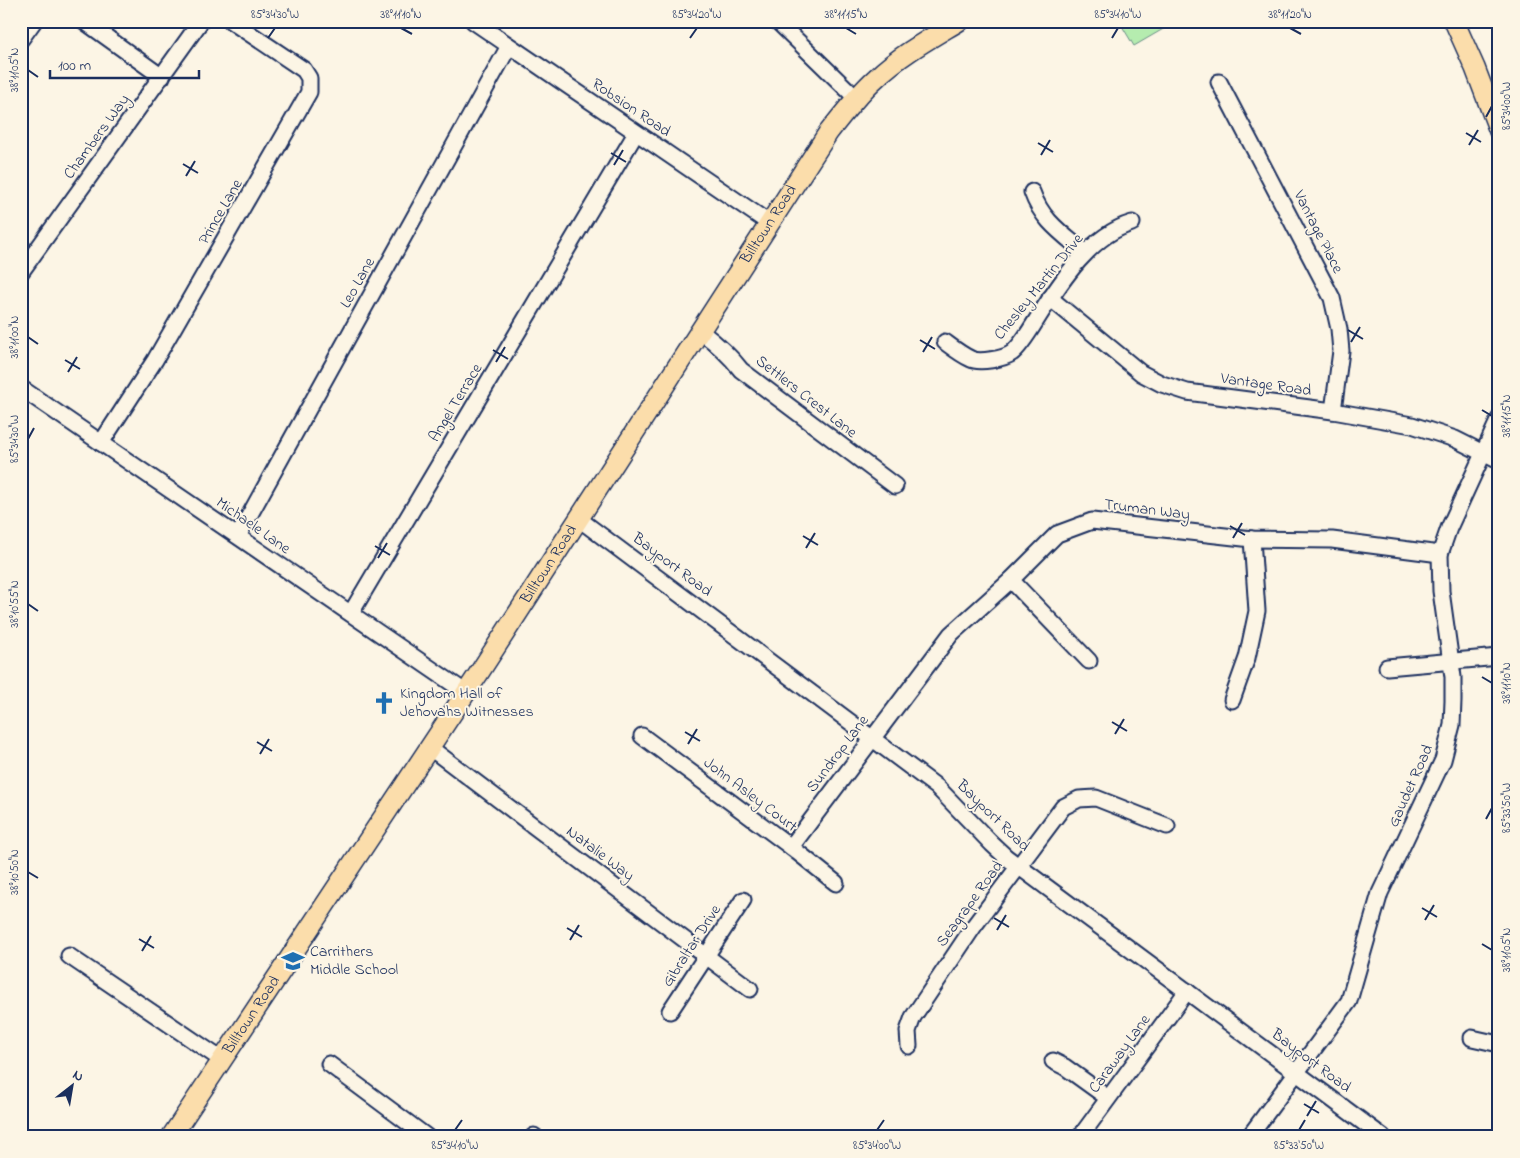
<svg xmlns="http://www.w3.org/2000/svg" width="1520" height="1158" font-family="'Indie Flower',sans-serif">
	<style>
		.green { fill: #b5ecaf; stroke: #688e86 }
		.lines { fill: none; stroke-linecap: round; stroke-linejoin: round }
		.minor-casing { stroke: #1b2f5e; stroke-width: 19 }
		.major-casing { stroke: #1b2f5e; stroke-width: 22 }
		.minor { stroke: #fcf5e5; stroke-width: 15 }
		.major { stroke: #fbddab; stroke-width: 19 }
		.ticks { fill: none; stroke: #1b2f5e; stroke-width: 2 }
		.labels { text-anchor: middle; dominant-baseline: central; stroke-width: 4; stroke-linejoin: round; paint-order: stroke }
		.street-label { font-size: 16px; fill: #1b2f5e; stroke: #fcf5e5 }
		.poi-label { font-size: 16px; fill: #1b2f5e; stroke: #fcf5e5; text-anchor: start }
		.neatline { fill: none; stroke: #1b2f5e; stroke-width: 2 }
		.ticks-label { font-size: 12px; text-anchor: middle; fill: #1b2f5e }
	</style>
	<rect width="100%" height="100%" fill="#fcf5e5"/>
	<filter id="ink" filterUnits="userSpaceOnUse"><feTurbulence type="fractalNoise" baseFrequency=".02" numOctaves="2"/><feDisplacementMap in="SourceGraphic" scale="10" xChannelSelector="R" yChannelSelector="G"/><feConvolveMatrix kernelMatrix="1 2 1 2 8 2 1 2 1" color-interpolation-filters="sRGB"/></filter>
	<g filter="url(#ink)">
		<path class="green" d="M1119,21H1177L1134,46Z"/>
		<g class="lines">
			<defs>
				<g id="minor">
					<path d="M84,21L162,77"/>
					<path d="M473,21L769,223"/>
					<path d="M777,21L856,98"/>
					<path d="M21,39L34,21"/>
					<path d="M1219,82L1332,298L1339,329L1341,351L1333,411"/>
					<path d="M1032,192C1042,221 1063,234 1085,253"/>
					<path d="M21,272L201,21"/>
					<path d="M1050,298L1141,373L1162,384L1187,392L1333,411L1412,425L1455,439L1499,461"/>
					<path d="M700,331C716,343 729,354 741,370L895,486"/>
					<path d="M945,342C953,348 962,355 971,359C979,363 1004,359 1012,353C1022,345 1032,327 1039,316C1061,281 1091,235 1132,223"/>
					<path d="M21,388L465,692"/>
					<path d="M101,443L155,360L309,92V78L304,70L231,21"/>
					<path d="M579,519L937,787L992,844L1006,857L1383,1137"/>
					<path d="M238,536L509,46"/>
					<path d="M1011,580L1089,661"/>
					<path d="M351,613L636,133"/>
					<path d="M1387,667L1499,657"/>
					<path d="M1232,700L1247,658L1257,611L1252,539"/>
					<path d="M642,736L791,847L836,883"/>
					<path d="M429,747L750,989"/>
					<path d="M791,847L951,634L1011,580L1057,534L1092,521L1252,539L1332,540L1440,554"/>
					<path d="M69,956L222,1060"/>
					<path d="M670,1011L743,900"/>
					<path d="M1472,1038L1499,1044"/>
					<path d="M909,1046L908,1031L913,1017L974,926L1063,807L1079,799L1096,798L1167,826"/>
					<path d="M1053,1061L1065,1067L1108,1098"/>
					<path d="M329,1064L427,1137"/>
					<path d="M534,1137V1136"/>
					<path d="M1080,1137L1187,991"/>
					<path d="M1249,1137L1349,1001L1380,893L1443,760L1452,725L1453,701V677L1441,591L1440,554L1449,528L1499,419"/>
				</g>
				<g id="major">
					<path d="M1454,21L1475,68L1499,131"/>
					<path id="s1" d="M171,1137L479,673L828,133C843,114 858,94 876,78C900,55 931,38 959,21"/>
				</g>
			</defs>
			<use href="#minor" class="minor-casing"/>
			<use href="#major" class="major-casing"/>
			<use href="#minor" class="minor"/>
			<use href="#major" class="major"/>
		</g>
	</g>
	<path class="ticks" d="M401,28L412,34M846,28L856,34M1290,28L1301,34M268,38L275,28M690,38L697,28M1112,38L1118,28M28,70L38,77M1486,117L1492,106M1466,133L1481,142M1038,143L1053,152M1469,145L1478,130M611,153L626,162M1041,155L1050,140M183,164L198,173M614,165L623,150M186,176L195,161M1348,330L1363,339M28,337L38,344M920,340L935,349M1351,342L1360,327M493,350L508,359M923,352L932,337M65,360L80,369M496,362L505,347M68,372L77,357M1482,410L1492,416M28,439L34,428M1230,526L1245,535M803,536L818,545M1233,538L1242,523M375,546L390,555M806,548L815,533M378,558L387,543M28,604L38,611M1482,677L1492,683M1112,722L1127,731M685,732L700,741M1115,734L1124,719M257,742L272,751M688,744L697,729M260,754L269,739M1486,819L1492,808M28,872L38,878M1422,908L1437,917M994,918L1009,927M1425,920L1434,905M567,928L582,937M997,930L1006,915M139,939L154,948M570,940L579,925M1482,944L1492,950M142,951L151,936M1304,1104L1319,1113M1307,1116L1316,1101M455,1130L462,1120M877,1130L884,1120M1299,1130L1305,1120"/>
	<defs>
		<symbol id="church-bare" viewBox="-9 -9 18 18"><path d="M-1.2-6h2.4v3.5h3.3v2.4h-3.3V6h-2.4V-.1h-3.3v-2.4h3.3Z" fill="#1f6fb2" stroke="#fcf5e5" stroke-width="2.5" paint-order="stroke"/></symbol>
		<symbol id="school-bare" viewBox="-9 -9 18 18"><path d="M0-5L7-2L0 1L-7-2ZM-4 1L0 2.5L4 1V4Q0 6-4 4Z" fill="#1f6fb2" stroke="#fcf5e5" stroke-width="2.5" paint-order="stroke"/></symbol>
	</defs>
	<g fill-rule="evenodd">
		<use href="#church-bare" x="368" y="687" width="32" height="32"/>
		<use href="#school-bare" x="277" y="945" width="32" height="32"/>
	</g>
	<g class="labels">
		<g class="street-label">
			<text transform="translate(631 108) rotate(34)">Robsion Road</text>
			<text transform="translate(97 137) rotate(-54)">Chambers Way</text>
			<text transform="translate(221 212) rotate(-60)">Prince Lane</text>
			<text stroke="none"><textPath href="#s1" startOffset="1091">Billtown Road</textPath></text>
			<text transform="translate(1318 232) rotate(63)">Vantage Place</text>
			<text transform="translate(358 283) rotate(-61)">Leo Lane</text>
			<text transform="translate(1039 287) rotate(-51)">Chesley Martin Drive</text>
			<text transform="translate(1266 385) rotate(8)">Vantage Road</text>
			<text transform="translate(806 397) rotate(38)">Settlers Crest Lane</text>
			<text transform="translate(456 403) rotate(-59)">Angel Terrace</text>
			<text transform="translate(1147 510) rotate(7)">Truman Way</text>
			<text transform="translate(253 526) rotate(35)">Michaele Lane</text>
			<text stroke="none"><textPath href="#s1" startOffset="686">Billtown Road</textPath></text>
			<text transform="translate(672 565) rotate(37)">Bayport Road</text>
			<text transform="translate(838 754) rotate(-53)">Sundrop Lane</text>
			<text transform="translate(1411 786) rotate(-66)">Gaudet Road</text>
			<text transform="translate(750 795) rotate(37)">John Asley Court</text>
			<text transform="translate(993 816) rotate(44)">Bayport Road</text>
			<text transform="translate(600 854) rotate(37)">Natalie Way</text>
			<text transform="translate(970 904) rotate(-54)">Seagrape Road</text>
			<text transform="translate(692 946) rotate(-57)">Gibraltar Drive</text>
			<text stroke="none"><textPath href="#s1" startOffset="146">Billtown Road</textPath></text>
			<text transform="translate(1120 1054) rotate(-54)">Caraway Lane</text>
			<text transform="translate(1311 1061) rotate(37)">Bayport Road</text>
		</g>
		<g class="poi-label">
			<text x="400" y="694">Kingdom Hall of<tspan x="400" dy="18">Jehovahs Witnesses</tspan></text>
			<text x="310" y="952">Carrithers<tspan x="310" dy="18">Middle School</tspan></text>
		</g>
	</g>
	<rect width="1520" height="1158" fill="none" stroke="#fcf5e5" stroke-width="55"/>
	<g transform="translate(72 1086) rotate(31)" stroke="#fcf5e5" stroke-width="4" paint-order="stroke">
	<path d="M0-4L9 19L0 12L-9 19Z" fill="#1b2f5e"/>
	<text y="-8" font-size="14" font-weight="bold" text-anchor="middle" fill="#1b2f5e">N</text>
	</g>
	<path d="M50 70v8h149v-8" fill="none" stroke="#1b2f5e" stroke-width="2.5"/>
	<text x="58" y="70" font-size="15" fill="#1b2f5e" stroke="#fcf5e5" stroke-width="4" paint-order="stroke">100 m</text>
	<rect x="28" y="28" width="1464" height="1102" class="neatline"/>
	<g class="ticks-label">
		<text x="275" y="18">85°34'30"W</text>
		<text x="401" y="18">38°11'10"N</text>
		<text x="697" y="18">85°34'20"W</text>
		<text x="846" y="18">38°11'15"N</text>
		<text x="1118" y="18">85°34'10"W</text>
		<text x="1290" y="18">38°11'20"N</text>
		<text transform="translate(14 70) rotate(-90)" y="4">38°11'05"N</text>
		<text transform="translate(1506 106) rotate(-90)" y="4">85°34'00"W</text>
		<text transform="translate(14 337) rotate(-90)" y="4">38°11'00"N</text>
		<text transform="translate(1506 416) rotate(-90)" y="4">38°11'15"N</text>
		<text transform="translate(14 439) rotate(-90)" y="4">85°34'30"W</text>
		<text transform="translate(14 604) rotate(-90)" y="4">38°10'55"N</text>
		<text transform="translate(1506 683) rotate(-90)" y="4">38°11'10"N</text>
		<text transform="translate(1506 808) rotate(-90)" y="4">85°33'50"W</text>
		<text transform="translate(14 872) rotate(-90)" y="4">38°10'50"N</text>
		<text transform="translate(1506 950) rotate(-90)" y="4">38°11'05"N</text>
		<text x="455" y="1149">85°34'10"W</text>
		<text x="877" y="1149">85°34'00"W</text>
		<text x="1299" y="1149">85°33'50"W</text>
	</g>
</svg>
